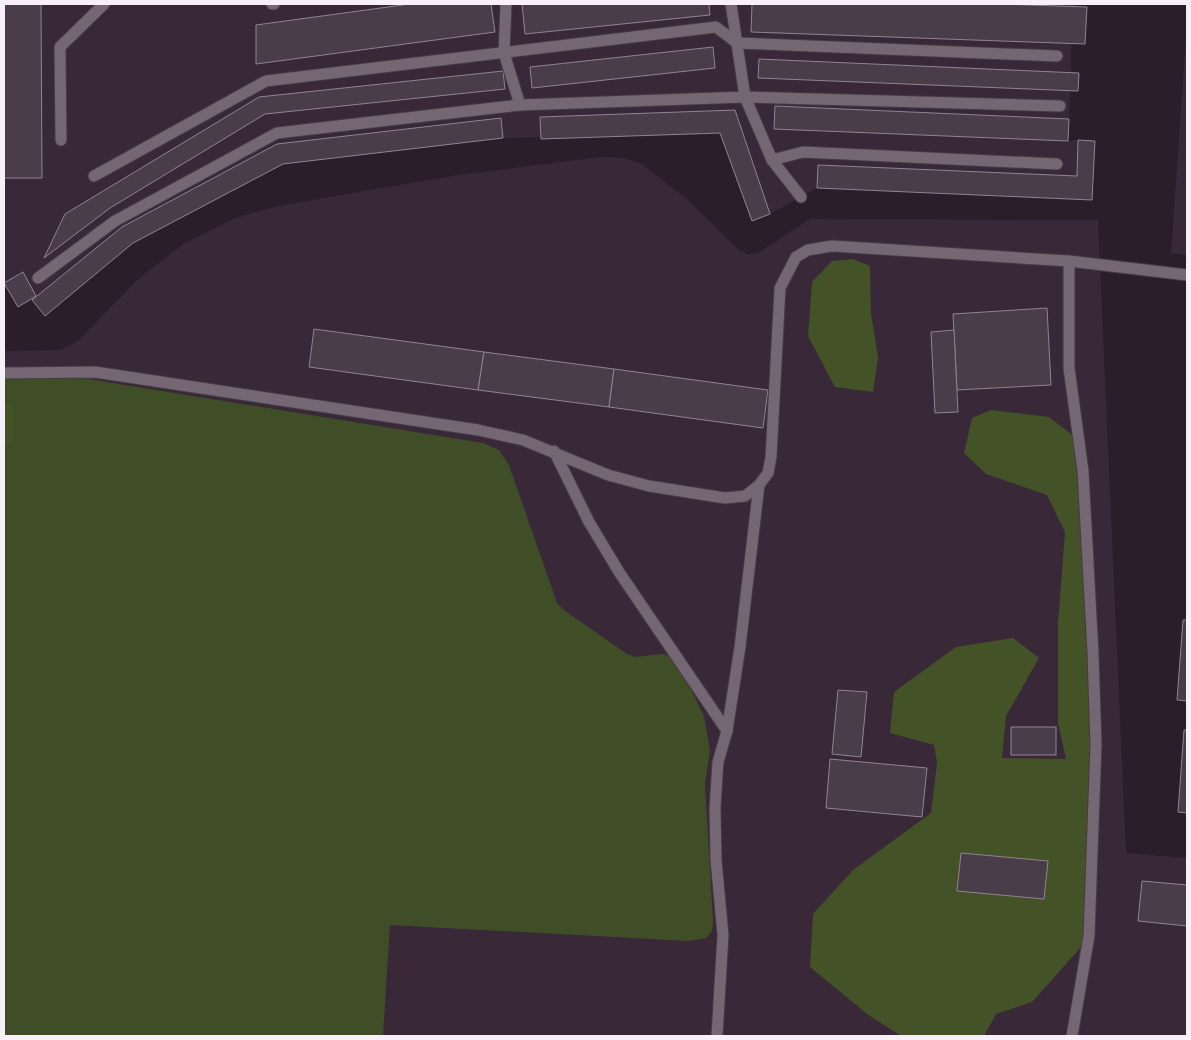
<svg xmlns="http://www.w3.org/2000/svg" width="1191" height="1040" font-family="'Libre Baskerville',serif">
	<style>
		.built { fill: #382838 }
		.green { fill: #404e27 }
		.forest { fill: #445327 }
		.building { fill: #4a3d4a; stroke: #918391 }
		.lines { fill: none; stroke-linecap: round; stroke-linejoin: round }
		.service-casing { stroke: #453b45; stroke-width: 13 }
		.service { stroke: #746673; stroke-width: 11 }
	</style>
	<rect width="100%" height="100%" fill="#2a1e2a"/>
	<g class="built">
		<path d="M4,4H1076V7H1087L1085,44H1071V72L1079,73L1078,91L1070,92L1068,141L1078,140L1092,200L817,188L770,214L752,221L720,133L503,138L283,164L133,243L45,316L32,300L18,307L4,282Z"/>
		<path d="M1187,22V255L1171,253Z"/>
		<path d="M600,157L624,158L642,164L688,200L739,250L749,255L758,253L810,219L1098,220L1126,853L1187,858V1036H4V351L60,350L78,341L138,279L183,244L233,219L255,212L289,204L458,175Z"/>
	</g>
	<path class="green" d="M76,377L483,443L499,450L509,465L557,603L564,610L627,654L636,657L663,654L671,657L679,665L704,716L710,750L705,784L713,921L712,931L706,938L689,941L390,925L383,1036H4V378Z"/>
	<g class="forest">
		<path d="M853,259L870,266L871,314L878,357L873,392L835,387L808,336L812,282L832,261Z"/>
		<path d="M4,402L13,404V440L4,446Z"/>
		<path d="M991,410L1049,417L1085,445L1091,510L1092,854L1083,945L1032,1002L996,1014L984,1036H901L867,1014L810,967L813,914L853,870L931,813L937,763L934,745L890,733L894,692L956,647L1013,638L1039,658L1006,716L1002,758L1066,759L1058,723V624L1065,532L1047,495L986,474L964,453L972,418Z"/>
	</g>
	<g class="building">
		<path d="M4,4H41L42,178H4Z"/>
		<path d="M410,4H491L495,32L256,64V25Z"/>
		<path d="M522,4H709L710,15L525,34Z"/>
		<path d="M752,4H1000L1087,7L1085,44L751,32Z"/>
		<path d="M713,47L715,68L532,88L530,67Z"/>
		<path d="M759,59L1079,73L1078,91L758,78Z"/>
		<path d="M503,71L505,89L265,114L110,208L44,258L65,214L259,97Z"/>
		<path d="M775,106L1069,119L1068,141L774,129Z"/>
		<path d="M735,110L770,214L752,221L720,133L541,139L540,117Z"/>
		<path d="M501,118L503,138L283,164L133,243L45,316L32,300L122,227L277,144Z"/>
		<path d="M1078,140L1095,141L1092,200L817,188L818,165L1077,176Z"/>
		<path d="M23,272L36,296L18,307L4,283Z"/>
		<path d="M1047,308L1051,385L957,390L953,314Z"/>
		<path d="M314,329L484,352L478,390L309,367Z"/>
		<path d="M954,330L958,412L935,413L931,332Z"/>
		<path d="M484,352L614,369L609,407L478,390Z"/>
		<path d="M614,369L768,390L763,428L609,407Z"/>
		<path d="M1183,620H1187V701L1177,700Z"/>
		<path d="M838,690L867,692L861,757L832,754Z"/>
		<rect x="1011" y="727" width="45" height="28"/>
		<path d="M1184,730H1187V813L1178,812Z"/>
		<path d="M830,759L927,768L922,817L826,808Z"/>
		<path d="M961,853L1048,861L1044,899L957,891Z"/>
		<path d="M1142,881L1187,885V926L1138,921Z"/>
	</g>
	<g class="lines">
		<defs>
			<g id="service">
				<path d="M272,4H274"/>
				<path d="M506,4L504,53L520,105"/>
				<path d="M731,4L745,97L772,160L801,197"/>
				<path d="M61,140L60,47L104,4"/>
				<path d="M772,160L803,152L1057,164"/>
				<path d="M94,176L266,81L716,27L737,43L1057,56"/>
				<path d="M1069,261V368L1083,471L1093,653L1096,745L1089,936L1072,1036"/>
				<path d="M38,278L115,221L277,133L520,105L745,97L1060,106"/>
				<path d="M4,373L95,372L478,430L523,440L608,475L649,486L725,498L745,496L759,485L768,473L771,457L780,288L796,257L808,250L832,246L1069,261L1187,275"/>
				<path d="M554,451L589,522L619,572L727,731"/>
				<path d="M717,1036L723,935L716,860L715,808L718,762L727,731L740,647L759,485"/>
			</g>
		</defs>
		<use href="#service" class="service-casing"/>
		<use href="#service" class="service"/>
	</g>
	<rect width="1191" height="1040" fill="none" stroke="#f8f0f8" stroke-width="10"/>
</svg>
